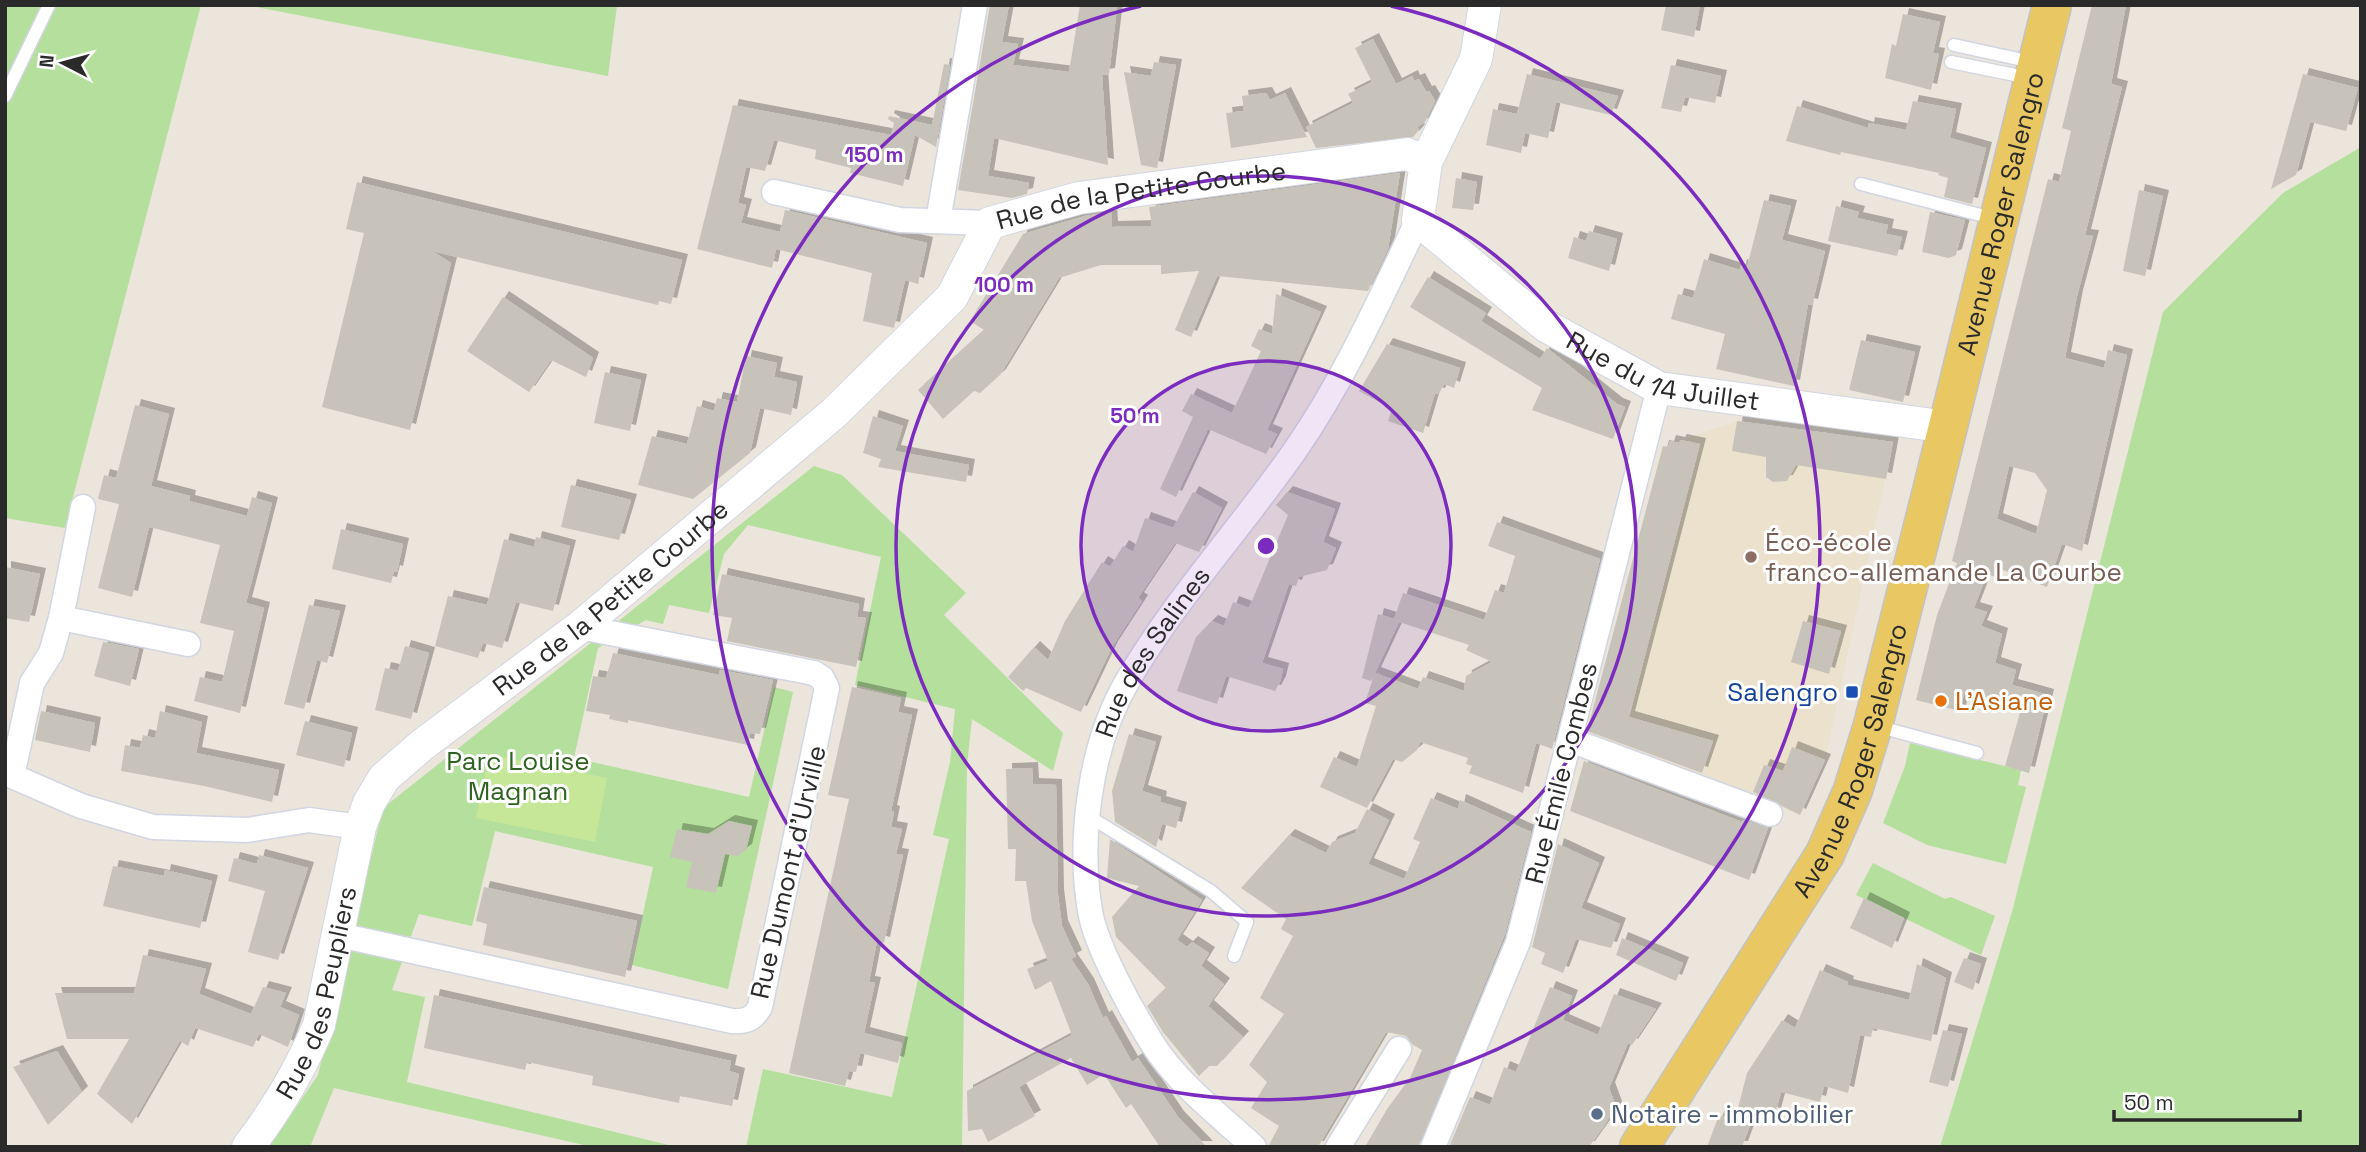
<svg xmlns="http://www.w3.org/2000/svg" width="2366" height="1152" font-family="'Space Grotesk',sans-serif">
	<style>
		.education { fill: #ece1cd }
		.green { fill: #b4df9c }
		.pitch { fill: #c6e698 }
		.building { fill: #c7c3bb; fill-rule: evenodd; filter: url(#shadow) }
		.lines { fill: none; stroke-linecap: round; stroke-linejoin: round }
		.service-casing { stroke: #d2d5e2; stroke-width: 15 }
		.minor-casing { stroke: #d2d5e2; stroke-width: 27 }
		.tertiary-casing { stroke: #d2d5e2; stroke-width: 34 }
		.primary-casing { stroke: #c3c3c3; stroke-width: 41 }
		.service { stroke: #fff; stroke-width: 12 }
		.minor { stroke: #fff; stroke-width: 24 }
		.tertiary { stroke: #fff; stroke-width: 32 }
		.primary { stroke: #e9c864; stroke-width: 38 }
		.ring { fill: none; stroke: #7b2cbf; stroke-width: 3.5 }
		.education-dot { fill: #8d6e63; stroke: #fff; stroke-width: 2.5 }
		.transit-dot { fill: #1a4fb4; stroke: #fff; stroke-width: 2.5 }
		.food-dot { fill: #e8710a; stroke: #fff; stroke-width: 2.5 }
		.service-dot { fill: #5c6f8a; stroke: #fff; stroke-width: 2.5 }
		.labels { text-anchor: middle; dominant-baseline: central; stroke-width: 6; stroke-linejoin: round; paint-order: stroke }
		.street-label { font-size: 26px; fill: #2a2a2a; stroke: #fff }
		.education-label { font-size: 26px; fill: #785e54; stroke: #fff; text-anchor: start }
		.transit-label { font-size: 26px; fill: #164399; stroke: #fff; text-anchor: end }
		.food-label { font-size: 26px; fill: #c56008; stroke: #fff; text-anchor: start }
		.park-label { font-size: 26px; fill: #2d631e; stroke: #fff }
		.service-label { font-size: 26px; fill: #4e5e75; stroke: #fff; text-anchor: start }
		.centre { fill: #7b2cbf; stroke: #fff; stroke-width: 3.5 }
		.ring-label { font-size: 21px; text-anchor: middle; font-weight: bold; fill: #7b2cbf; stroke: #fff; stroke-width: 6; stroke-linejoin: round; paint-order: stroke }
	</style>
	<defs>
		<filter id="shadow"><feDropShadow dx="6" dy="-6" stdDeviation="0" flood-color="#0004"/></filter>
	</defs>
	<rect width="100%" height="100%" fill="#ebe5dc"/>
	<path class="education" d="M1737,421L1893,442L1825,760L1800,815L1587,734L1663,446L1668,447L1670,441L1679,443L1681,440Z"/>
	<g class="green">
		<path d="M5,5H201L65,528L5,518Z"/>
		<path d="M246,5H617L608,76Z"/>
		<path d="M2361,147V1147H1940L2012,912L2163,312L2283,193Z"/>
		<path d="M814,466L842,475L966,593L944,615L1063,733L1053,771L972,719L967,765L962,1147H746L763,1069L892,1097L949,839L933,835L950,762L955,709L855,685L881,557L748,525L724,554L709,613L669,605L663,624L646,620L598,648L574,758L749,797L774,687L793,692L728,989L632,965L653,867L495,831L472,926L419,914L392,990L425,997L407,1082L677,1147H593L334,1088L310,1147H269L318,1075L383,808Z"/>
		<path d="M1910,743L2021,770L2018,785L2026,787L2006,864L1927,845L1883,823L1905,766Z"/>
		<path d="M1873,863L1945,899L1951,897L1995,916L1981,955L1856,895Z"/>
	</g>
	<path class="pitch" d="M489,754L607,778L595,842L476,818Z"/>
	<g class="building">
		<path d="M990,5H1009L1002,42L1018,44L1013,65L1069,72L1080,5H1110L1117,8L1109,74L1102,75L1108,165L994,138L988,176L1029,183L1027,194L1012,198L958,190Z"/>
		<path d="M1666,5H1700L1694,37L1661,30Z"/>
		<path d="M2092,5H2126L2111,84L2122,87L2085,235L2093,236L2077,296L2065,358L2104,368L2108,350L2127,355L2082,551L2062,544L2047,587L1998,568L1995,577L1987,574L1974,608L1987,612L1981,626L2002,634L1995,663L2016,670L2012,685L2048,695L2029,773L2005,766L2021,709L1964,694L1960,711L1916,700L1937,615L1957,563L1952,561L2048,179L2059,182L2071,131L2062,128ZM2009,466L2035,473L2047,490L2036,534L1997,519Z"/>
		<path d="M1903,14L1940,22L1933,53L1939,54L1931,90L1885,78L1892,44L1896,46Z"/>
		<path d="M1373,39L1396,84L1412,76L1414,81L1419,79L1426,92L1429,91L1435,101L1425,122L1417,127L1419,130L1413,137L1316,148L1306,127L1353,103L1348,94L1372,82L1355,48Z"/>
		<path d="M1154,62L1176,65L1157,168L1141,165L1124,72L1151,76Z"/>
		<path d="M944,64L950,65L936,147L915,135L903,186L850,173L851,168L815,159L816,150L774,140L765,171L746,167L738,203L746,205L741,223L780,232L785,210L927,243L918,284L905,280L894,328L863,321L872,273L776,249L772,268L697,249L733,105L891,135L894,123L888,119L889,116L932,125Z"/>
		<path d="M1671,65L1721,76L1715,103L1685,97L1681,112L1661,108Z"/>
		<path d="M1527,74L1618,96L1611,115L1556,102L1548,138L1525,133L1521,153L1486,145L1493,109L1517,114Z"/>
		<path d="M2303,74L2358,88L2346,131L2310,122L2296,175L2271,189Z"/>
		<path d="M1266,93L1270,100L1285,93L1307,137L1231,148L1226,113L1244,111L1242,96Z"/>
		<path d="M1913,101L1956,109L1950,138L1986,148L1972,204L1944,197L1948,178L1938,175L1939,173L1841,152L1840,155L1786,141L1797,106L1868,128L1869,123L1906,130Z"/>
		<path d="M1400,173L1388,249L1368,291L1217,276L1191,337L1175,330L1199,271L1161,274V265H1101L1059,278L1000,375L980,393L974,391L943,419L918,390L984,330L970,321L1023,234L1085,216L1111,212L1112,227L1152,226L1149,207Z"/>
		<path d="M1456,178L1477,182L1473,210L1452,208Z"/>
		<path d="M357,182L682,260L671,304L659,301L658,305L432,251L451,263L410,430L322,407L364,233L346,229Z"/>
		<path d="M2139,190L2163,196L2145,276L2123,271Z"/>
		<path d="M1764,200L1791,206L1782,240L1825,251L1812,305L1808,304L1794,386L1716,369L1725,334L1671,319L1678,294L1693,298L1704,259L1740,270L1741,265L1747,267Z"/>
		<path d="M1836,206L1859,212L1857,218L1888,225L1886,234L1902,237L1897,256L1828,241Z"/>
		<path d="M1930,212L1965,220L1956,255L1949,258L1922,252Z"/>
		<path d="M1589,231L1617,239L1609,271L1568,258L1574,237L1586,241Z"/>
		<path d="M1428,277L1486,313L1481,321L1540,359L1547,348L1617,404L1625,407L1613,439L1532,410L1542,388L1410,307Z"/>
		<path d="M1276,294L1321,312L1267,430L1277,434L1266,454L1208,429L1176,497L1160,489L1193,417L1182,411L1191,394L1232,413L1261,351L1251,346L1259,329L1272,334Z"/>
		<path d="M503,297L593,358L586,377L551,360L529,392L467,351Z"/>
		<path d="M1861,340L1915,352L1903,402L1849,390Z"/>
		<path d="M1387,344L1460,368L1454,388L1444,384L1439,394L1435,393L1423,433L1388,421L1392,409L1359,391Z"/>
		<path d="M746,356L777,363L774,377L797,382L791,415L760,408L750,453L693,499L638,485L652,436L687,444L697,406L714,411L717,398L737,402Z"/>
		<path d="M605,372L641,380L630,431L594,423Z"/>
		<path d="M135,405L169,414L151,486L190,496L189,501L247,516L252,497L272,503L246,603L264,608L240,713L194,701L200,677L222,682L234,631L200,623L220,545L149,527L132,597L98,588L119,504L98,499L104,475L116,478Z"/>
		<path d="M873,416L903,426L895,451L969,465L966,482L878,467L881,459L863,453Z"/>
		<path d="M1737,421L1893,442L1886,479L1796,465L1787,481L1773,482L1766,477V457L1732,451Z"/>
		<path d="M1681,440L1700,444L1629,717L1713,741L1702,773L1587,731L1663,446L1668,447L1670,441L1679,443Z"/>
		<path d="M571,485L631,500L619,540L561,527Z"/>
		<path d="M1193,492L1222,508L1199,552L1175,543L1138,598L1142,601L1112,647L1081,712L1026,688L1023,691L1008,677L1034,647L1048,660L1065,621L1102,562L1110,567L1123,546L1133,552L1145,518L1173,528Z"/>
		<path d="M1287,492L1335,509L1323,542L1336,548L1327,570L1299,577L1296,586L1289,584L1262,663L1283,669L1280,682L1275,691L1226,676L1217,704L1177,691L1196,637L1212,621L1224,626L1233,602L1249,608L1288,515L1276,505Z"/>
		<path d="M1497,522L1600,559L1552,749L1536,743L1523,793L1469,773L1472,766L1466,764L1468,758L1420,742L1417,750L1402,762L1393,759L1367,808L1320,787L1334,757L1357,767L1376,706L1365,703L1373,678L1371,681L1362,678L1378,614L1394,619L1403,593L1484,620L1495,590L1504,593L1515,556L1488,546ZM1399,622L1469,645L1466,650L1492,662L1466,676L1464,691L1423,677L1418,689L1375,673Z"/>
		<path d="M341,529L403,544L397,572L394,571L391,583L332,569Z"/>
		<path d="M536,537L570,546L553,611L516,602L502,648L483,643L478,658L435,646L448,596L487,605L504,539L534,547Z"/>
		<path d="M5,567L40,574L29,622L5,618Z"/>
		<path d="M722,574L859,604L857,617L866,618L856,667L727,641L732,618L713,615Z"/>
		<path d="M309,605L340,611L327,663L317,660L304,709L284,704Z"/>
		<path d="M1803,621L1841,631L1829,674L1791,662Z"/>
		<path d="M103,642L139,649L130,686L94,676Z"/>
		<path d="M405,646L429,653L411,719L375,710L385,668L398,671Z"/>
		<path d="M613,653L719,675L720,670L773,680L760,734L750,733L748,745L628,720V723L609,719L610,715L586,711L593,676L606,678Z"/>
		<path d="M852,687L901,698L898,712L912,715L891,811L894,812L891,827L902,829L896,854L903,855L884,943L877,941L869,982L875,983L864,1033L902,1043L898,1063L860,1053L856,1072L849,1071L845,1086L789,1073L849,799L828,795Z"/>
		<path d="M41,711L95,723L90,752L35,740Z"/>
		<path d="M160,711L202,722L196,753L279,770L272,802L204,786L121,771L125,745L140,748L143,735L155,738Z"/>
		<path d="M305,721L352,733L344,767L296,755Z"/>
		<path d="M1129,734L1156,742L1142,791L1161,797L1160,802L1181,808L1176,828L1162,824L1156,847L1115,822L1112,791Z"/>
		<path d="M1792,747L1825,760L1800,815L1753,792L1764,765L1783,771Z"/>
		<path d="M1584,761L1742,822L1743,820L1768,828L1749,880L1570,811Z"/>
		<path d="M1032,768L1033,784L1056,785L1058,895L1062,926L1076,956L1071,959L1088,984L1103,1018L1106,1016L1132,1062L1138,1058L1178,1117L1207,1147H1160L1131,1104L1126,1108L1104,1074L1087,1085L1071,1058L1019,1087L1035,1116L988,1142L982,1129L968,1131L967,1091L1072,1035L1051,981L1035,990L1027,969L1048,961L1032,921L1026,881H1015L1016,849H1008L1006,769Z"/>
		<path d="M1431,798L1458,809L1460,800L1531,832L1505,934L1418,1147H1365L1387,1109L1410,1078L1422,1050L1413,1045L1406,1036L1386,1032L1318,1147H1268L1279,1126L1251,1108L1267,1082L1249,1065L1284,1014L1260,998L1293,936L1281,929L1286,919L1241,888L1289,835L1326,853L1332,842L1355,833L1367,809L1389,820L1368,864L1404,879L1420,842L1413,839Z"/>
		<path d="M729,821L752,826L746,850L737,856L725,854L716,893L686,887L692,862L670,857L677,829L708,834Z"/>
		<path d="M1110,839L1202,900L1177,940L1187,947L1192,942L1209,953L1201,966L1224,984L1208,1006L1243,1037L1217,1066H1209L1199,1076L1163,1032L1147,1006L1166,988L1116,937L1112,917L1139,886L1107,878Z"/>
		<path d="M1558,844L1599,863L1581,908L1620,924L1611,948L1576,939L1563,973L1541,964L1545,953L1532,947Z"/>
		<path d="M259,855L308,868L278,960L248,952L265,891L228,881L234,858L257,864Z"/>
		<path d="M113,866L164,876L165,870L212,881L200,928L103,906Z"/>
		<path d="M484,887L637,921L625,977L483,945L487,924L476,921Z"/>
		<path d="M1864,898L1904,918L1892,948L1850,928Z"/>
		<path d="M1622,938L1683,963L1676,981L1616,955Z"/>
		<path d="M143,955L206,969L199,994L251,1014L263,987L286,993L280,1007L299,1015L288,1047L259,1034L253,1047L195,1028L188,1046L180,1041L132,1124L97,1094L129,1039H67L55,993H134Z"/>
		<path d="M1964,958L1981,964L1973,990L1954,982Z"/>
		<path d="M1917,964L1946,978L1931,1041L1873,1028L1871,1037L1860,1035L1848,1093L1824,1086L1820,1102L1781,1092L1775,1114L1756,1109L1742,1147H1707L1719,1115L1735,1120L1747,1073L1782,1020L1795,1028L1820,970L1848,982L1847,985L1909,1000Z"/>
		<path d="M1550,987L1572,996L1563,1020L1598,1035L1614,994L1656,1009L1632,1045L1628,1043L1609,1088L1616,1107L1604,1126L1589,1147H1449L1470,1097L1490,1105L1504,1067L1516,1072Z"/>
		<path d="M434,995L731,1061L729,1071L739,1074L732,1106L680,1096L679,1103L592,1085L593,1076L527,1062L525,1070L424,1048Z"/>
		<path d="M1943,1030L1962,1034L1948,1087L1929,1082Z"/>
		<path d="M57,1051L82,1092L48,1125L13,1067Z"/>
	</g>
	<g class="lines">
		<defs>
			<g id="service">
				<path d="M1954,45L2032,62"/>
				<path d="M1951,62L2030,78"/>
				<path d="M5,96L49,5"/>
				<path d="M1861,184L1996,219"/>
				<path d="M1876,726L1977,753"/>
				<path d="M1088,816L1211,891L1247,922L1234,956"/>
			</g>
			<g id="minor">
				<path d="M774,192L900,220L990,223"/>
				<path d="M938,221L975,5"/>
				<path d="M83,507L61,618L51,653L32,683L12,776L81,806L153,827L247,830L309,820L360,827"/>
				<path d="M61,618L188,644"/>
				<path d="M1570,740L1770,814"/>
				<path d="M339,935L732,1021C746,1022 753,1019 760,1007L827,688L822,678L814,673L580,627"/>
				<path id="s1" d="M1254,1147C1219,1115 1177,1083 1152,1043C1132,1011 1096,947 1090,911C1078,839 1090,744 1128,680C1176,598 1242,527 1296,449C1345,378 1381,297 1418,220"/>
				<path d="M1338,1147L1399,1049"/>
				<path d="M1433,1147L1518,942L1659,388"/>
			</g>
			<g id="tertiary">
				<path id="s2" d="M1485,5L1476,59L1426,162L1418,220L1546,326L1659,388L1948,427"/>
				<path id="s3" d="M248,1147C277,1109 301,1069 319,1025L360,827L369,803L384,778L422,745L580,627L834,413L952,297L990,223L1079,198L1407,154L1426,162"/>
			</g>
			<g id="primary">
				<path id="s4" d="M1639,1147L1825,854L1853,790L1873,725L1932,491L2052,5"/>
			</g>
		</defs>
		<use href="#service" class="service-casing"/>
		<use href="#minor" class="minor-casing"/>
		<use href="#tertiary" class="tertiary-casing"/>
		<use href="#primary" class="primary-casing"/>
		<use href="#service" class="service"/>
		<use href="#minor" class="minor"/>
		<use href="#tertiary" class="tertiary"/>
		<use href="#primary" class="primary"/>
	</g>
	<circle cx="1266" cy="546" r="185" fill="#7b2cbf" fill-opacity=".12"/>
	<g class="ring">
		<circle cx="1266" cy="546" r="185"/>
		<circle cx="1266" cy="546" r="370"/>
		<path d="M1391 6A554 554 0 1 1 1141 6"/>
	</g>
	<circle class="education-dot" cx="1751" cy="557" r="7"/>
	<rect class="transit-dot" x="1845" y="685" width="14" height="14" rx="3.5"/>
	<circle class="food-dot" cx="1941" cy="701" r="7"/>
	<circle class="service-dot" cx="1597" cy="1114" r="7"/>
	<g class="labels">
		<g class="street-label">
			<text stroke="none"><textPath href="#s3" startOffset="1381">Rue de la Petite Courbe</textPath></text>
			<text stroke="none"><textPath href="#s4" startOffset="1012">Avenue Roger Salengro</textPath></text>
			<text stroke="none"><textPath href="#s2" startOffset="522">Rue du 14 Juillet</textPath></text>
			<text stroke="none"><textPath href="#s3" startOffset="688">Rue de la Petite Courbe</textPath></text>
			<text stroke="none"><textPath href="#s1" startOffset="567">Rue des Salines</textPath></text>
			<text stroke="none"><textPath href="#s4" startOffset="444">Avenue Roger Salengro</textPath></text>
			<text transform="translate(1561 773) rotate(-76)">Rue Émile Combes</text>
			<text transform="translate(788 872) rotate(-77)">Rue Dumont d'Urville</text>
			<text stroke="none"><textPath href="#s3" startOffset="172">Rue des Peupliers</textPath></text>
		</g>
		<g class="education-label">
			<text x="1765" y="542">Éco-école<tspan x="1765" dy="30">franco-allemande La Courbe</tspan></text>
		</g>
		<g class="transit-label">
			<text x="1838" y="692">Salengro</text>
		</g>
		<g class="food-label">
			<text x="1955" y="701">L'Asiane</text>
		</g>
		<g class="park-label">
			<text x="518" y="761">Parc Louise<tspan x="518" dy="30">Magnan</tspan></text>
		</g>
		<g class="service-label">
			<text x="1611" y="1114">Notaire - immobilier</text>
		</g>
	</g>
	<circle cx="1266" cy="546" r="10" class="centre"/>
	<g class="ring-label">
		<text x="874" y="162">150 m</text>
		<text x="1004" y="292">100 m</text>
		<text x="1135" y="423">50 m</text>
	</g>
	<rect width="2366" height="1152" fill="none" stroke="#2a2a2a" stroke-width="14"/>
	<g transform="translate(63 63) rotate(276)" stroke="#ffffff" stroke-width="5" paint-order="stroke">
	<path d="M0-5L12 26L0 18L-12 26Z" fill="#2a2a2a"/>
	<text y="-10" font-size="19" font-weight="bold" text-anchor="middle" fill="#2a2a2a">N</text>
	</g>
	<path d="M2114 1110v10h186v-10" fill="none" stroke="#2a2a2a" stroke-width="3.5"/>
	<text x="2124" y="1110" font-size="21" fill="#2a2a2a" stroke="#ffffff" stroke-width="5" paint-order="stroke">50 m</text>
</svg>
